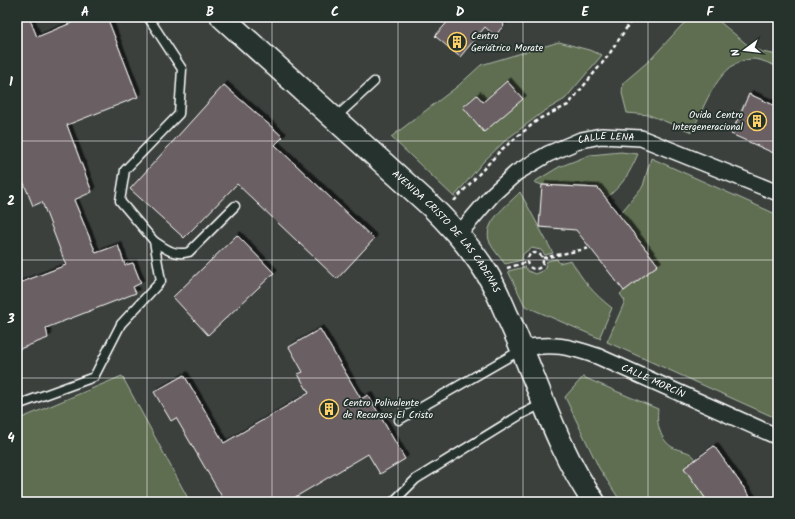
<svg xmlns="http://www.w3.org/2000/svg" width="795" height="519" font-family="Kalam,sans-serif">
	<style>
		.green { fill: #5e6e51; stroke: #aeb6a8 }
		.building { fill: #6b6063; stroke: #fff; filter: url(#shadow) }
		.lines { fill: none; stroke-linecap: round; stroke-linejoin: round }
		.lane-casing { stroke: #fff; stroke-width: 11 }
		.street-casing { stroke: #fff; stroke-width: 18 }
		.secondary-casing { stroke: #fff; stroke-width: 25 }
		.path { stroke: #fff; stroke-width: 2.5; stroke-dasharray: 4 3; stroke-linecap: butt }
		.lane { stroke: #26332d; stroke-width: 8 }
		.street { stroke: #26332d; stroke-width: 15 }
		.secondary { stroke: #26332d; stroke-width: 22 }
		.grid { fill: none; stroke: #fff; stroke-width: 1; stroke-opacity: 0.55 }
		.labels { text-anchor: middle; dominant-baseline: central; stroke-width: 3.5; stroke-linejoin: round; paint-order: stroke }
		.poi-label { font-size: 10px; fill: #fff; stroke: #26332d; text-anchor: start }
		.street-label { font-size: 10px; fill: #fff; stroke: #26332d }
		.neatline { fill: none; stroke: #fff; stroke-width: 1.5 }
		.grid-label { font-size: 13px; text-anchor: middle; font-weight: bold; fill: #fff }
	</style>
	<defs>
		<filter id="shadow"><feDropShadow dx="3.5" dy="-3.5" stdDeviation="0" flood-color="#0009"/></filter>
	</defs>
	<rect width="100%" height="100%" fill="#3b403d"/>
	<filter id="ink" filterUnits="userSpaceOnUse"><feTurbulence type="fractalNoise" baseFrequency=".025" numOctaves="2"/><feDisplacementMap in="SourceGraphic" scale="8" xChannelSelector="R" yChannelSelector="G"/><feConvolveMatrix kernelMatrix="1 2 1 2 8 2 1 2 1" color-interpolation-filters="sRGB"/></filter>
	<g filter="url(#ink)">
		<g class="green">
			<path d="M693,17H714L750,47L762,52L778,55V67C770,64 763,60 754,59C720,58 704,107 692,132L649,115L627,113L622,93L623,83L651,59L682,25Z"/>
			<path d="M559,42L589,50L602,55L565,99L543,112L507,139L483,162L454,197L391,137L458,86L481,65Z"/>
			<path d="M621,152L638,154C629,174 623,185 606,198L598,188L542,185L534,182L559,167L590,155Z"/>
			<path d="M651,158L778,215V419L607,342L625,301L620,294L658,265L619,215L643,186Z"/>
			<path d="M520,192L553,253L545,255L541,250L531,248L523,254L522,260L505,264C500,257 494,251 490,243C481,223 508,205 520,192Z"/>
			<path d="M557,259L559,263L571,260C583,281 593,293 612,308L600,336L601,339L525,306L508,271L525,267L528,271L535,274L544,270L547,261Z"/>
			<path d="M122,376L190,502H17V420Z"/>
			<path d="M583,377L658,409C656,423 660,441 674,448C683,452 689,450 696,459L684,468L708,502H621L599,468L565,397Z"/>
		</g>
		<g class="building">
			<path d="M17,17H29L37,37L86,17H107L138,97L67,125L92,192L74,200L96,253L118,245L125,265L133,263L141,283L133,287L136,293L46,328L48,338L17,350V284L66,265L42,202L33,206L17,166Z"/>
			<path d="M452,17H498L504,25L495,36L485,27L460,57L435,36Z"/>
			<path d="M507,81L523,99L484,132L463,107L477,95L483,102Z"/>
			<path d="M224,85L283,137L275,145L374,239L337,279L237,184L184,238L130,189Z"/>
			<path d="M749,94L778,107V155L731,134Z"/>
			<path d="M542,185L598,188L658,265L624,291L576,230L539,227Z"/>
			<path d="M237,235L274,273L208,335L173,297Z"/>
			<path d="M320,329L361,399L368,395L405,459L380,474L368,454L287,502H225L176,418L171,421L154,392L184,375L224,443L309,393L298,374L303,372L289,347Z"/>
			<path d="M714,446L754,502H708L684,468Z"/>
		</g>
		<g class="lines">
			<defs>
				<g id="lane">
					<path d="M335,118L374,82"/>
					<path d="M154,241C166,249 174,256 189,252L235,206"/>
					<path d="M17,405L94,377L121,324L161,281L154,241L120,201L125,170L179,114L182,69L148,17"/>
					<path d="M399,420L521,350"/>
					<path d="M393,502L416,479L520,415L542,404"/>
				</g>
				<g id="street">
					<path id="s1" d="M459,234L493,194L516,173L548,154L581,140L601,136L641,138L778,193"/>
					<path id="s2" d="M523,348C554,343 568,346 597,356L778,437"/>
				</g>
				<g id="secondary">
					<path id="s3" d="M222,17L432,207C452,227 471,248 486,272C494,284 500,299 506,313C536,375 554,445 594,502"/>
				</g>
			</defs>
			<use href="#lane" class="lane-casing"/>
			<use href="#street" class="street-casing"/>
			<use href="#secondary" class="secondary-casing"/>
			<g class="path">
				<path d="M454,201L501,150L539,119L568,105L608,56L631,21L638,17"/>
				<circle cx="535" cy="261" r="8"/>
				<path d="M543,258L590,248"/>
				<path d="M507,268L527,262"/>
			</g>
			<use href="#lane" class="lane"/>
			<use href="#street" class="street"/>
			<use href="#secondary" class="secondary"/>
		</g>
	</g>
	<path class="grid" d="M147,17V502M272,17V502M398,17V502M523,17V502M648,17V502M17,141H778M17,260H778M17,378H778"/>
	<defs>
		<symbol id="building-ring" viewBox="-11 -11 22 22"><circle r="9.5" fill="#26332d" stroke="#ffd166" stroke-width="1.5"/><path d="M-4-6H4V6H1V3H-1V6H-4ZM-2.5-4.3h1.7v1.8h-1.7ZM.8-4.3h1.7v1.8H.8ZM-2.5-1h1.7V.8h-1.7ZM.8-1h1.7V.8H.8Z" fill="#ffd166"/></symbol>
	</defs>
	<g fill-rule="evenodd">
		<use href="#building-ring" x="446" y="31" width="22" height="22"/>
		<use href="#building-ring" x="746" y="110" width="22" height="22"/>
		<use href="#building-ring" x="318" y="398" width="22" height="22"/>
	</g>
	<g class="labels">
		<g class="poi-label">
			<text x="471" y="36">Centro<tspan x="471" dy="12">Geriátrico Morate</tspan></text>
			<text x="743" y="115" text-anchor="end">Ovida Centro<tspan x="743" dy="12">Intergeneracional</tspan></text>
			<text x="343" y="403">Centro Polivalente<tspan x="343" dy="12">de Recursos El Cristo</tspan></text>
		</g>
		<g class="street-label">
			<text stroke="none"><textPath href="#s1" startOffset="182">CALLE LENA</textPath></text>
			<text stroke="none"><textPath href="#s3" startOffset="311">AVENIDA CRISTO DE LAS CADENAS</textPath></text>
			<text stroke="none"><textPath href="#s2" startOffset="137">CALLE MORCÍN</textPath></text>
		</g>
	</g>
	<rect width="795" height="519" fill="none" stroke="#26332d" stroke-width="44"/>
	<g transform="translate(745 50) rotate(255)" stroke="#26332d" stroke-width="3" paint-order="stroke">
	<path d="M0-3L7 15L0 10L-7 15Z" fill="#ffffff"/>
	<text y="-6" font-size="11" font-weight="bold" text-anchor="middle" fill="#ffffff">N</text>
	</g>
	<rect x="22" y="22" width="751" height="475" class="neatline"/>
	<g class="grid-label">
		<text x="85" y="16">A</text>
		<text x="210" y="16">B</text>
		<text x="335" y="16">C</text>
		<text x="460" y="16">D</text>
		<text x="585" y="16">E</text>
		<text x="710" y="16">F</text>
		<text x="11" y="86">1</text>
		<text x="11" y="205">2</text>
		<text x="11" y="323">3</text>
		<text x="11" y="442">4</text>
	</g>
</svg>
